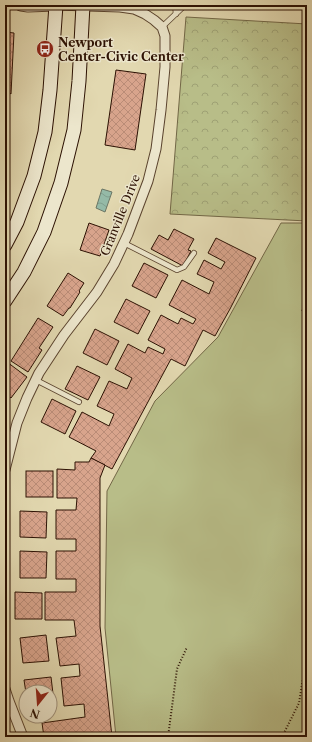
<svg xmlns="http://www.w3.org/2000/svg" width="312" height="742" font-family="'Libre Caslon Text',serif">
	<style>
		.green { fill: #b8bd88; stroke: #726746 }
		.forest { fill: url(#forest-crowns); stroke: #726746 }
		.water { fill: url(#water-waves); stroke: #6b7665 }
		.building { fill: url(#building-cross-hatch); stroke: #2c1103 }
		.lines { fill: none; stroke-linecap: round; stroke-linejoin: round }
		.service-casing { stroke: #5a432e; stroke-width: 6 }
		.minor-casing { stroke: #5a432e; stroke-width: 11 }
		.tertiary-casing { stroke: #5a432e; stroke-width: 13 }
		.secondary-casing { stroke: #2c1103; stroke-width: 15 }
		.path { stroke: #2c1103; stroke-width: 2; stroke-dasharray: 1 2; stroke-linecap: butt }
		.service { stroke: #ece6cc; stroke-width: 4.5 }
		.minor { stroke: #ece6cc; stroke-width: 9 }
		.tertiary { stroke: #ece6cc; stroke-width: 11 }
		.secondary { stroke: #ece6cc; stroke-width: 13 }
		.labels { text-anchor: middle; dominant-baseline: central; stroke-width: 3; stroke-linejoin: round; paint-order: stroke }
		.poi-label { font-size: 12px; font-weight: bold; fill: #2c1103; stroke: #ece6cc; text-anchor: start }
		.street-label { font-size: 12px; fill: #2c1103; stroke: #ece6cc }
	</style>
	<defs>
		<pattern id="forest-crowns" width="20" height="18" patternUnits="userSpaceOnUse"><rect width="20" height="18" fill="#b8bd88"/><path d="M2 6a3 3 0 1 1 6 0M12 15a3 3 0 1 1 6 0" fill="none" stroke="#9ea174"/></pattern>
		<pattern id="water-waves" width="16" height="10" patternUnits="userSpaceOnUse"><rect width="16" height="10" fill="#95baa7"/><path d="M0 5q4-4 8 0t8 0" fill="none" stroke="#819f8e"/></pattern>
		<pattern id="building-cross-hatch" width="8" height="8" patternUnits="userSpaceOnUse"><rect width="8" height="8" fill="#d8a48c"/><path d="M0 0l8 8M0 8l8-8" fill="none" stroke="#ba8c77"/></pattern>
	</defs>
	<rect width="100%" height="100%" fill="#e2d8b0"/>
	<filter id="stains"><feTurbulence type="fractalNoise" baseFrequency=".005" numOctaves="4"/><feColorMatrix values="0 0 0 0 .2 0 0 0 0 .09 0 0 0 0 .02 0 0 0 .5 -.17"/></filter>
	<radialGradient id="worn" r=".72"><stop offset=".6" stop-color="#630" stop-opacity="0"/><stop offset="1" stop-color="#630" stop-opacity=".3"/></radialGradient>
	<path class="green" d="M281,223H307V737H116L105,628L107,491L155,401L218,337Z"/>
	<path class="forest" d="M186,17L307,24V221L170,214Z"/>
	<path class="water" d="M102,189L112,192L105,212L96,208Z"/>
	<g class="building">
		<path d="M5,32L14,33L11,94L5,89Z"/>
		<path d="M116,70L146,74L135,150L105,145Z"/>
		<path d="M89,223L109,230L100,256L80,250Z"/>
		<path d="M174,229L194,239L188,250L191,251L183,266L151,249L159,235L168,240Z"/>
		<path d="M216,238L256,258L230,309L215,336L203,330L185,366L171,359L112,469L91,458L96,451L69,437L82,412L109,426L114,414L97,406L109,381L127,389L132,378L115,369L128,344L145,353L148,347L163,354L165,349L148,340L161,315L178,324L181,318L193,324L196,319L169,305L182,280L209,294L214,282L197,274L204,260L221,269L225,262L208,253Z"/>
		<path d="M144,263L168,275L156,298L132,286Z"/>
		<path d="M68,273L84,283L79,291L80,292L70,308H69L63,316L47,306Z"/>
		<path d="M126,299L150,311L138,334L114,322Z"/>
		<path d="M38,318L53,327L39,348L42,350L28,372L11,361Z"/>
		<path d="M95,329L119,341L107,365L83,353Z"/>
		<path d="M7,362L27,377L11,398L5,393V364Z"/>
		<path d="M77,366L100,377L88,400L65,389Z"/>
		<path d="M52,399L76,411L65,434L41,422Z"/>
		<path d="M91,458L105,465L100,478V626L112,737H44L42,723L85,717L84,704L64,706L61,678L80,676L79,664L60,666L56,638L76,636L74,620H45V592H76V579H56V551H76V539H56V510H76L77,498H57V469L75,470V462H89Z"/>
		<rect x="26" y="471" width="27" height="26"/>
		<path d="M20,511L47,512L46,538L20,537Z"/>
		<path d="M20,551L47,552L46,578H20Z"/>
		<path d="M15,592L42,593V619H15Z"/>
		<path d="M46,635L49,661L23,663L20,638Z"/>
		<path d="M51,677L54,702L50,703V692L26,693L24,680Z"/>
	</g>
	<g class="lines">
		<defs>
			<g id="service">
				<path d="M175,5L176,14"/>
				<path d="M162,27L185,5"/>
				<path d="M124,243L177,270L184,267L194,253"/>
				<path d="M36,380L79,402"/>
			</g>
			<g id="minor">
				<path d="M5,470L17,423L27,398L39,373L64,335L97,292L114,264L128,234L148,181L156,149L161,110L165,67V36L162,27L154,20L145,14L134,9L120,7L56,5"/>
				<path d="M5,689L9,701L23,737"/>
			</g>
			<path id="tertiary" d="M21,5L28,6L56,5"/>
			<g id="secondary">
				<path d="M5,245L17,222L34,176L45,132L50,90L56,5"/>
				<path d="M5,301L24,272L44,232L61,183L74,130L79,81L83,5"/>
			</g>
		</defs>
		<use href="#service" class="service-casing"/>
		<use href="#minor" class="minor-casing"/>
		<use href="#tertiary" class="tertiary-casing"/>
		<use href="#secondary" class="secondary-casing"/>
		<g class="path">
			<path d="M302,311L307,306"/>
			<path d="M168,737L177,669L187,647"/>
			<path d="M282,737L299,703L303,678L306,671"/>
		</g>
		<use href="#service" class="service"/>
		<use href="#minor" class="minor"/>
		<use href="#tertiary" class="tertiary"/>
		<use href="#secondary" class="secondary"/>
	</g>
	<defs>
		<symbol id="bus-disc" viewBox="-11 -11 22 22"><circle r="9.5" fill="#8f2418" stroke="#ece6cc"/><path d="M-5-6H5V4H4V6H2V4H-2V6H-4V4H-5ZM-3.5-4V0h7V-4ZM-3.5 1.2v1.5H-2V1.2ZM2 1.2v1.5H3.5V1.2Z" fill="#fff"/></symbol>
	</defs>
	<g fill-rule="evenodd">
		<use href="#bus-disc" x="35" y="39" width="20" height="20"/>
	</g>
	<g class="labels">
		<g class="poi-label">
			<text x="58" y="42">Newport<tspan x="58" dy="14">Center-Civic Center</tspan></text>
		</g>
		<g class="street-label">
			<text transform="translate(120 215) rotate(-68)">Granville Drive</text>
		</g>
	</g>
	<rect width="312" height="742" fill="none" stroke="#e2d8b0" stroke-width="20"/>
	<rect x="6" y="6" width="300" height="730" fill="none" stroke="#2c1103" stroke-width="2"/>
	<rect x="10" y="10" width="292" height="722" fill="none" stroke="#2c1103"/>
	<g transform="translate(38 704) rotate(197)"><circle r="19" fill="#ece6cc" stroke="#9f917c"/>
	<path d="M0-3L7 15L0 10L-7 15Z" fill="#8f2418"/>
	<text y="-6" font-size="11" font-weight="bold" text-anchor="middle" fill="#2c1103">N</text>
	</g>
	<rect width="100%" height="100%" filter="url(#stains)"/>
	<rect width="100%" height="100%" fill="url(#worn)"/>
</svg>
